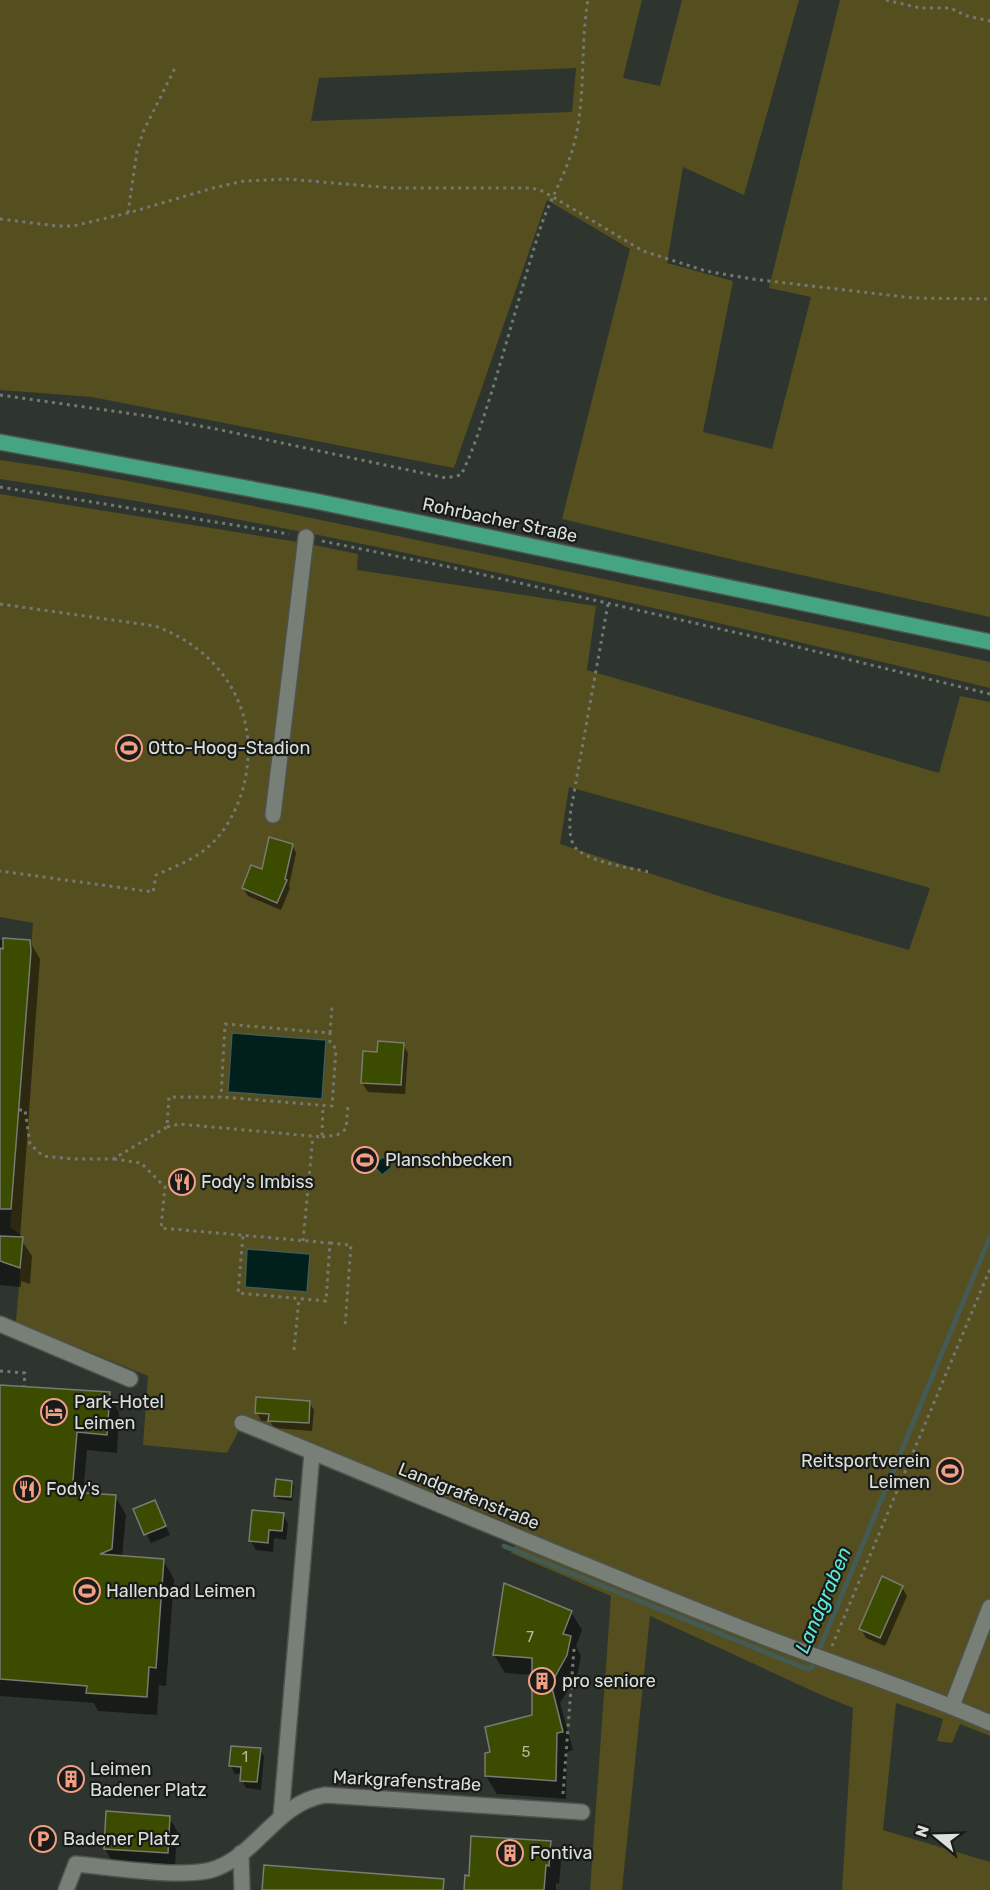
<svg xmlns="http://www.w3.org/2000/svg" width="990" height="1890" font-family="Rubik,sans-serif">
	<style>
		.green { fill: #554e1f; fill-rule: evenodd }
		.water { fill: #01201c; stroke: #435a55; stroke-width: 1.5 }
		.shadow { fill: #0007 }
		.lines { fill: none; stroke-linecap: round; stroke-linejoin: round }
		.stream { stroke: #435a55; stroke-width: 5 }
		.building { fill: #3b4b00; stroke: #787b72; stroke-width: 1.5 }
		.minor-casing { stroke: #4e534d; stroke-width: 18 }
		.major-casing { stroke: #4e534d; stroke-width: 18 }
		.path { stroke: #737972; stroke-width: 3; stroke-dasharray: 3 4.5; stroke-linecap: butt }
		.minor { stroke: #787f77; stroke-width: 15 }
		.major { stroke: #45a482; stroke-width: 15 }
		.labels { text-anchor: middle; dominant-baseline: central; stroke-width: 4.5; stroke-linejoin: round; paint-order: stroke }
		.number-label { font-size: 15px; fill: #b4bba4 }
		.street-label { font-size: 18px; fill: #dce0db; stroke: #181b18 }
		.poi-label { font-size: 18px; fill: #dce0db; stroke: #181b18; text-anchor: start }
		.water-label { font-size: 20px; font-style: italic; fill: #5deadb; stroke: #181b18 }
	</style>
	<rect width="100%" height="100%" fill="#2e352e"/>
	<g class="green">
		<path d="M0,0H642L623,78L660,86L682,0H799L744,195L683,167L667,263L733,281L703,432L772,449L811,297L769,288L840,0H990V617L743,562L562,519L630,249L547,200L454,468L92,397L0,390ZM576,68L572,112L311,121L319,78Z"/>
		<path d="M0,460C124,477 246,505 369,530C576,573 783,616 990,662V688C662,609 334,529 0,479Z"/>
		<path d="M0,494L304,543L358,554L357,570L596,606L587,670L939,773L960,696L990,702V1736L960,1724L952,1743L937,1741L943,1719L896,1703L883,1830L990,1862V1890H842L853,1708L819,1694L650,1616L622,1890H590L611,1596L511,1553L523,1529L320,1446L245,1419L227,1453L143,1445L148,1376L16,1322L23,1237L10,1227L33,923L0,917ZM569,787L930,888L909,950L722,897L560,844Z"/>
	</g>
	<g class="water">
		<path d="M232,1033L326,1040L322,1099L228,1092Z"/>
		<path d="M364,1147L377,1162L383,1157L392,1167L382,1175L370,1162L363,1169L352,1158Z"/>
		<path d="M247,1249L310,1254L307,1292L245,1287Z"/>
	</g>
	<g class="shadow">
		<path d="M292,845L296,853L289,886L290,888L281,910L248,896L243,888Z"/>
		<path d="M0,940L30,942L40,959L20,1238L32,1256L30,1284L21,1281V1287L0,1285Z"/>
		<path d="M403,1044L408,1053L405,1094L368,1092L362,1083L379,1053Z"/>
		<path d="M0,1386L109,1394L119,1412L117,1453L87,1450L83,1494L115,1496L126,1515L122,1557L163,1560L174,1579L166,1686L159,1685L157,1715L98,1711L94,1703L0,1696Z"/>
		<path d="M309,1402L314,1410L312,1431L274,1428L270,1421H261L257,1412Z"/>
		<path d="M292,1482L294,1486L292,1501L278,1499L275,1495Z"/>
		<path d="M135,1510H159L170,1535L151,1543Z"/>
		<path d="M283,1514L288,1524L286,1540L274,1538L273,1552L256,1550L251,1541Z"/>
		<path d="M902,1587L907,1596L885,1646L866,1638L861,1629Z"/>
		<path d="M571,1612L582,1630L576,1646L581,1656L577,1675L560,1703L573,1750L567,1752L566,1799L497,1794L486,1776L492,1753L533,1716V1675L505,1673L494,1655Z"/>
		<path d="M260,1749L264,1757L261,1790L246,1788L242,1780V1774H235L231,1766Z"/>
		<path d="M169,1817L177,1831L175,1867L113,1863L105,1849Z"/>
		<path d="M550,1843L561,1861L559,1884L556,1883V1890H465L470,1877Z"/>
	</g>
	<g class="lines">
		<path class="stream" d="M504,1546L802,1667L808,1669L812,1667L990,1237"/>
	</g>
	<g class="building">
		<path d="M269,837L293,844L285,879L287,880L277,903L242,888L251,865L262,869Z"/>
		<path d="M3,938L30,940L31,951L11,1209H0V948L3,949Z"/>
		<path d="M378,1041L404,1043L401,1085L361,1083L363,1051L377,1052Z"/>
		<path d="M0,1236L23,1237L20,1268L0,1261Z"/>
		<path d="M0,1385L110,1392L107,1435L77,1432L72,1492L116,1495L112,1549L100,1554L164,1559L156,1668L149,1667L147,1697L86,1693L87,1686L0,1679Z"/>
		<path d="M256,1397L310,1401L309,1423L268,1421L269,1414L255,1413Z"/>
		<path d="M276,1479L292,1481L291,1497L274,1496Z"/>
		<path d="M155,1500L166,1526L144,1535L133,1509Z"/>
		<path d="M252,1510L284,1513L282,1531L269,1530L268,1543L249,1541Z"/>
		<path d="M882,1576L903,1586L880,1638L859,1629Z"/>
		<path d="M504,1583L572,1611L563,1634L571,1636L567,1655L551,1684L563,1732L557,1733L556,1781L485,1776V1753L490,1752L485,1727L532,1715V1658L493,1655Z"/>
		<path d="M231,1746L261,1748L257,1782L240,1781L241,1767L229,1766Z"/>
		<path d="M106,1811L170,1816L168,1853L104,1849Z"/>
		<path d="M471,1836L551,1841L549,1866L546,1865L544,1890H464L465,1875L469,1876Z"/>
		<path d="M264,1865L444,1879L443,1890H262Z"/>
	</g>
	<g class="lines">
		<defs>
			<g id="minor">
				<path d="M273,815L306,537"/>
				<path d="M0,1324L130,1379"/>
				<path d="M242,1423C411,1492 579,1564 749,1631C829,1663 911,1688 990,1723"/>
				<path d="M952,1706L990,1607"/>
				<path d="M281,1817L312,1453"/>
				<path d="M241,1853L242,1890"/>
				<path d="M66,1890L76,1864C110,1867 189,1880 217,1868C259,1852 277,1803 325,1795L582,1812"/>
			</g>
			<path id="major" d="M0,442L315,501L990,642"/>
		</defs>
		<use href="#minor" class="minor-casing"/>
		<use href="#major" class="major-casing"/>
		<g class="path">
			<path d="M886,0L920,8H950L967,16L990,21"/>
			<path d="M128,213L137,151L143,132L175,68"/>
			<path d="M0,219L57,226H73L128,213L213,188L244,181L266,180L287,179L392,188H531L540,190L553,197L643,251L706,271L752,279L913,298L990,299"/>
			<path d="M0,395L148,416L221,430L446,478L461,475C474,449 482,422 491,394C508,339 523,283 540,229C550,198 568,171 575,140C586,95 580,46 588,0"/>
			<path d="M0,487L289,534"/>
			<path d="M322,541L454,568L777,642L990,694"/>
			<path d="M0,604L155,626C221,650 260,710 245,780C240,804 227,831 208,847C193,860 174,867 156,875L153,892L0,871"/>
			<path d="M608,604L570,815C570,825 569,835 573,844C580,861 631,868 649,872"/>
			<path d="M330,1033L332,1006"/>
			<path d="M19,1110H25L30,1144L43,1156L73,1159H113L167,1127L169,1097H221L332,1106L336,1049L330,1042V1033L225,1024L221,1097"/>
			<path d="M167,1127L179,1124L322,1137L323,1105"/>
			<path d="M322,1137L337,1135L346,1129L348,1104"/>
			<path d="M114,1159L141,1163L165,1187L161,1228L330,1243L326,1301L238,1293L243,1236"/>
			<path d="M303,1241L313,1136"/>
			<path d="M330,1243L351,1245L345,1327"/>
			<path d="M294,1350L299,1298"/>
			<path d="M0,1371L25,1373L24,1386"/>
			<path d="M832,1646L990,1269"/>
			<path d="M563,1794L574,1649"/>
		</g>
		<use href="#minor" class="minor"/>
		<use href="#major" class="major"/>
	</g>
	<defs>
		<symbol id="stadium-ring" viewBox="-11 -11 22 22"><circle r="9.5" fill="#181b18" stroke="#f39f85" stroke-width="1.5"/><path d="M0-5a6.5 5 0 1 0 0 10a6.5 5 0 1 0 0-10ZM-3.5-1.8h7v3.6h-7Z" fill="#f39f85"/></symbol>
		<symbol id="restaurant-ring" viewBox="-11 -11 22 22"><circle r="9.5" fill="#181b18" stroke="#f39f85" stroke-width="1.5"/><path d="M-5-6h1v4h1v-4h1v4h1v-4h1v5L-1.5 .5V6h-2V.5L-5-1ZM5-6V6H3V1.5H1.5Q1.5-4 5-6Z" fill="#f39f85"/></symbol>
		<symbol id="hotel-ring" viewBox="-11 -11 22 22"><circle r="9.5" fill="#181b18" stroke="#f39f85" stroke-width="1.5"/><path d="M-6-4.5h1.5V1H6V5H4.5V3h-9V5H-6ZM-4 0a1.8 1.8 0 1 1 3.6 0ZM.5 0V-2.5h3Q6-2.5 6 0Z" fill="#f39f85"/></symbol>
		<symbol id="building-ring" viewBox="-11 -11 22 22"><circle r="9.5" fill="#181b18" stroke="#f39f85" stroke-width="1.5"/><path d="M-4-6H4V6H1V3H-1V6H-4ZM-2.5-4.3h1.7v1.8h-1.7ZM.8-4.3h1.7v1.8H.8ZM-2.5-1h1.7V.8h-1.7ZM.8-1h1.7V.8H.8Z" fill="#f39f85"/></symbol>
		<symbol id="parking-ring" viewBox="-11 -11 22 22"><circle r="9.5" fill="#181b18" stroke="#f39f85" stroke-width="1.5"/><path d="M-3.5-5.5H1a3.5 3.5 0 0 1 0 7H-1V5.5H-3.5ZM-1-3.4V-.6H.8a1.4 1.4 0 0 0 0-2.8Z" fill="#f39f85"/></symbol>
	</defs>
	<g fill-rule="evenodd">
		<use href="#stadium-ring" x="114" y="733" width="30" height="30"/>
		<use href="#stadium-ring" x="350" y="1145" width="30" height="30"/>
		<use href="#restaurant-ring" x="167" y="1167" width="30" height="30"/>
		<use href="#hotel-ring" x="39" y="1397" width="30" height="30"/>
		<use href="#stadium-ring" x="935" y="1456" width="30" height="30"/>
		<use href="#restaurant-ring" x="12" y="1474" width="30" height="30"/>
		<use href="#stadium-ring" x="72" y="1576" width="30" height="30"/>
		<use href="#building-ring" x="527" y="1666" width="30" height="30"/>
		<use href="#building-ring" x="56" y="1764" width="30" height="30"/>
		<use href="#parking-ring" x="28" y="1824" width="30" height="30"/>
		<use href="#building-ring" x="495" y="1838" width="30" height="30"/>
	</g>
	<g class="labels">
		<g class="number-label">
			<text x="530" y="1637">7</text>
			<text x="526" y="1752">5</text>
			<text x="245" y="1757">1</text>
		</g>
		<g class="street-label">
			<text transform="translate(500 520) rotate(12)">Rohrbacher Straße</text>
			<text transform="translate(469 1496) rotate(22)">Landgrafenstraße</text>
			<text transform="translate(407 1781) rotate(3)">Markgrafenstraße</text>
		</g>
		<g class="poi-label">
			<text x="148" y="748">Otto-Hoog-Stadion</text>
			<text x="385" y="1160">Planschbecken</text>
			<text x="201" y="1182">Fody's Imbiss</text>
			<text x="74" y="1402">Park-Hotel<tspan x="74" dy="21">Leimen</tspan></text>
			<text x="930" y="1461" text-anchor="end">Reitsportverein<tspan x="930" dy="21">Leimen</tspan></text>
			<text x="46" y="1489">Fody's</text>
			<text x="106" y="1591">Hallenbad Leimen</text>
			<text x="562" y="1681">pro seniore</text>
			<text x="90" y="1769">Leimen<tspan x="90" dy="21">Badener Platz</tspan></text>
			<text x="63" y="1839">Badener Platz</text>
			<text x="530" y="1853">Fontiva</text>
		</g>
		<g class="water-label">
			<text transform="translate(823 1600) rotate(-67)">Landgraben</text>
		</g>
	</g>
	<g transform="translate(936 1836) rotate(289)" stroke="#181b18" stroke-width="4.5" paint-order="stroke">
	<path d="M0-4.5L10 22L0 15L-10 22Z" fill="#dce0db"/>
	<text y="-9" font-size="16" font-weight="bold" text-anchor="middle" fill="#dce0db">N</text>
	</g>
</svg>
